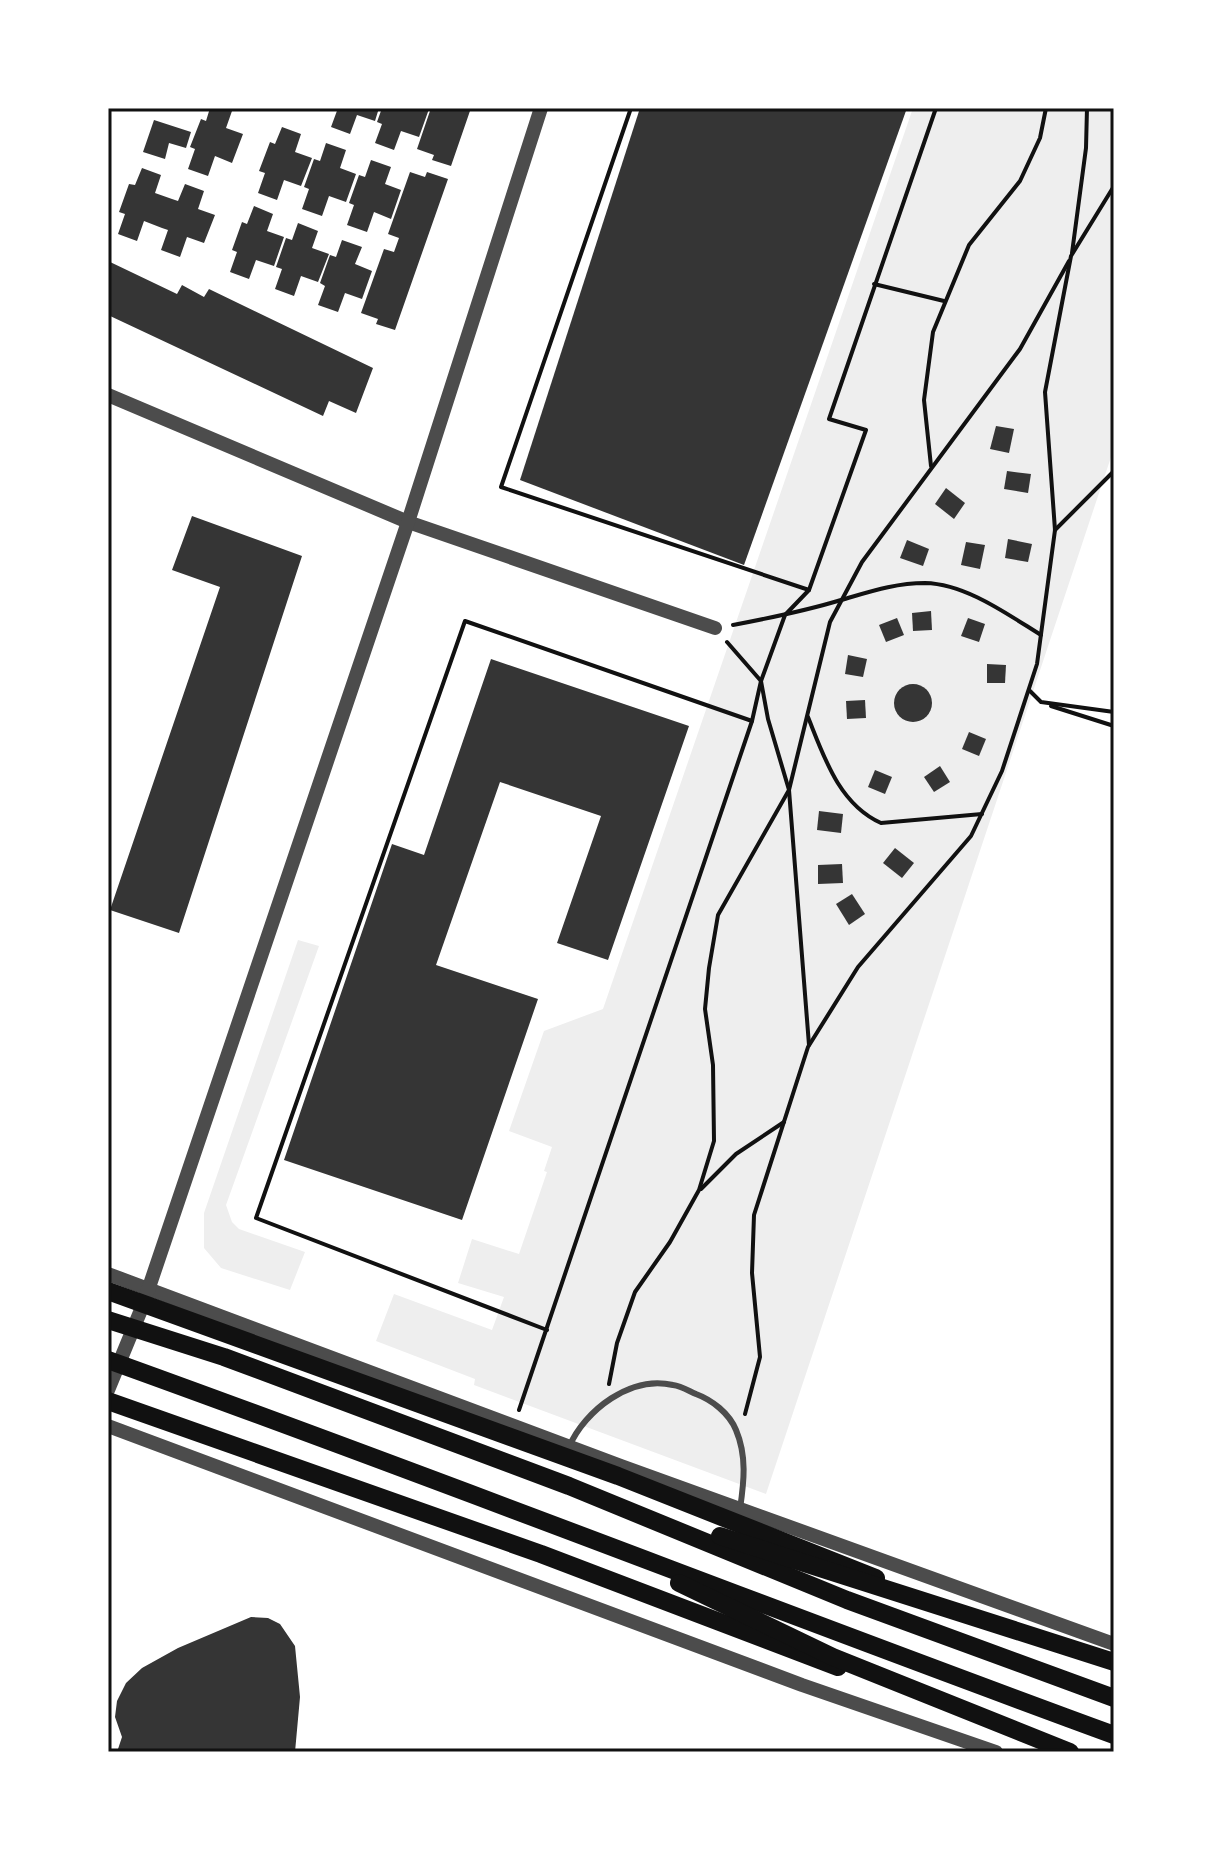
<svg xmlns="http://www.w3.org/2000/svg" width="1222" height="1860" font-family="'DejaVu Sans',sans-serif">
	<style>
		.green { fill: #eee }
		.building { fill: #353535 }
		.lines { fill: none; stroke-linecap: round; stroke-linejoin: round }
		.path { stroke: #111; stroke-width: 4 }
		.service { stroke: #4c4c4c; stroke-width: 6 }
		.tertiary { stroke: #4c4c4c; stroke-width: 14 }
		.primary { stroke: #111; stroke-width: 18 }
		.trunk { stroke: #111; stroke-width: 18 }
		.neatline { fill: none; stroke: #111; stroke-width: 3 }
	</style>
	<rect width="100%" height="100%" fill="#fff"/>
	<g class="green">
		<path d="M913,108H1114V448L766,1494L474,1385L475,1379L376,1341L394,1294L492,1330L504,1297L458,1283L472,1239L519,1254L547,1172L544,1171L552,1147L509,1131L544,1031L603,1009Z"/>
		<path d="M298,940L319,946L226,1205L232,1222L239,1229L305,1252L290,1290L221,1268L204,1248V1213Z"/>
	</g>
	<g class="building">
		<path d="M210,108L232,111L226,128L243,134L232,163L215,156L208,176L188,169L195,149L190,147L201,119L206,121Z"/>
		<path d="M338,108H379L375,121L357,115L350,134L331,127Z"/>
		<path d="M382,108H427L429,109L419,137L401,131L394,150L375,143L382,124L377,122Z"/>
		<path d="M431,108H471L451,166L432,160L434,155L417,149Z"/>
		<path d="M640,108H907L744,565L520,480Z"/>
		<path d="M154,120L191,132L186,148L169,143L165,159L143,152Z"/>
		<path d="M282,127L301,134L295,152L312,158L301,186L284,180L277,200L258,193L265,173L259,171L270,142L275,144Z"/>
		<path d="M326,143L346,150L340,168L356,174L346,202L329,196L322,216L302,209L309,189L304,187L314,159L320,161Z"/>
		<path d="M371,160L391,167L385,184L401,190L391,219L374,212L367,232L347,225L354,205L349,203L359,175L365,177Z"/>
		<path d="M142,168L161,175L155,193L172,199L178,201L185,184L204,191L198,209L215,215L204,243L187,237L180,257L161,250L168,230L162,228L144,221L137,241L118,234L125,214L119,212L129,184L135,185Z"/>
		<path d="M410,172L425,177L427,172L448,179L395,330L376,324L378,319L361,313L384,249L394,252L399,238L388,234Z"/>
		<path d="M254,206L273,214L267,231L284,237L274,266L256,260L249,279L230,272L237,252L232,250L242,222L247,224Z"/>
		<path d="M298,223L318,231L312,248L329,254L318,282L301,276L294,296L275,289L282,269L276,267L286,238L292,240Z"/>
		<path d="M342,240L362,247L355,264L372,271L362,299L345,293L338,312L318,305L325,286L320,283L330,255L336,257Z"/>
		<path d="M108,261L177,294L182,285L204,297L209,289L373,368L356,413L329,401L323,416L108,315Z"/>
		<path d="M996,426L1014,429L1009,453L990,449Z"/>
		<path d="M1007,471L1031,474L1028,493L1004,489Z"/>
		<path d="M946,488L965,503L954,519L935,504Z"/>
		<path d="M192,516L302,556L179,933L110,910L220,587L172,570Z"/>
		<path d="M1008,539L1032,544L1028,562L1005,558Z"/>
		<path d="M907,540L929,549L923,566L900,558Z"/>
		<path d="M966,542L985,545L980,569L961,565Z"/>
		<path d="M931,611L932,630L913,631L912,613Z"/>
		<path d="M897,618L904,635L886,642L879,625Z"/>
		<path d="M968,618L985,624L979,642L961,636Z"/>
		<path d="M848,655L867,659L863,677L845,674Z"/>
		<path d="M491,659L689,726L608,960L557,943L601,816L500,782L436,965L538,999L462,1220L284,1160L392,844L424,855Z"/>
		<path d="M987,664L1006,665L1005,683H987Z"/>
		<circle cx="913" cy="703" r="19"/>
		<path d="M865,700L866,718L847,719L846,701Z"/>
		<path d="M969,732L986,739L979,756L962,749Z"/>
		<path d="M940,766L950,782L934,792L924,777Z"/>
		<path d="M875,770L892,777L885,794L868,787Z"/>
		<path d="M819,811L843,814L841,833L817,830Z"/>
		<path d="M895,848L914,863L902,878L883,863Z"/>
		<path d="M842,864L843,883L818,884V865Z"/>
		<path d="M852,894L865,914L849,925L836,904Z"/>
		<path d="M251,1617L268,1618L280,1624L295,1646L300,1697L295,1752H117L122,1737L115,1717L117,1701L126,1683L142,1668L178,1648Z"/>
	</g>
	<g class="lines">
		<g class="path">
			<path d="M631,108L501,487L809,590L866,430L829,419L936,108"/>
			<path d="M1072,253L1086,148L1087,108"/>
			<path d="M874,284L944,301"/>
			<path d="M931,466L924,400L933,332L969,245L1020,181L1040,138L1046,108"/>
			<path d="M1055,530L1114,471"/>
			<path d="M733,625C770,618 805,611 841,600C869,592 895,583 925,583C966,584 1007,614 1041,635"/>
			<path d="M1030,691L1041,702L1114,712"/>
			<path d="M1051,706L1114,726"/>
			<path d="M808,717C824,757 839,804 881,823L982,814"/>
			<path d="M809,1045L789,790L830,622L862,562L1020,349L1069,261"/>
			<path d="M701,1189L736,1154L784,1122"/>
			<path d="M547,1330L256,1218L465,621L752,721"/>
			<path d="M609,1384L617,1343L635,1292L670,1242L699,1190L714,1141L713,1065L705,1009L709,968L718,915L789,790L768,719L761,681L727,642"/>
			<path d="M519,1410L752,721L761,681L785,615L809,590"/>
			<path d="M745,1414L760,1357L752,1273L754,1215L808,1047L858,967L971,836L1002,771L1037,664L1055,530L1045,392L1071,256L1114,186"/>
		</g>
		<path class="service" d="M569,1447C585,1410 631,1375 673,1385C681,1386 689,1391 696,1394C712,1400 729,1413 736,1430C747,1456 744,1482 740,1509"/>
		<g class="tertiary">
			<path d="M108,395L408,522L715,628"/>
			<path d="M108,1274L621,1466L1114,1644"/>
			<path d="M108,1390L143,1305L408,522L541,108"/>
			<path d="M108,1426L802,1685L996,1752"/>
		</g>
		<g class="primary">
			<path d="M108,1291L618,1476L876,1578"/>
			<path d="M108,1401L541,1554L838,1667"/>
		</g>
		<g class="trunk">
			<path d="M108,1320L224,1357L569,1486L847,1600L1114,1698"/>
			<path d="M108,1360C445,1481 778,1612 1114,1735"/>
			<path d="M720,1536L1114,1662"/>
			<path d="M679,1583L833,1657L1070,1752"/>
		</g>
	</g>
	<rect width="1222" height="1860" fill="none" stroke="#ffffff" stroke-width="220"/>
	<rect x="110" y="110" width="1002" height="1640" class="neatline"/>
</svg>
